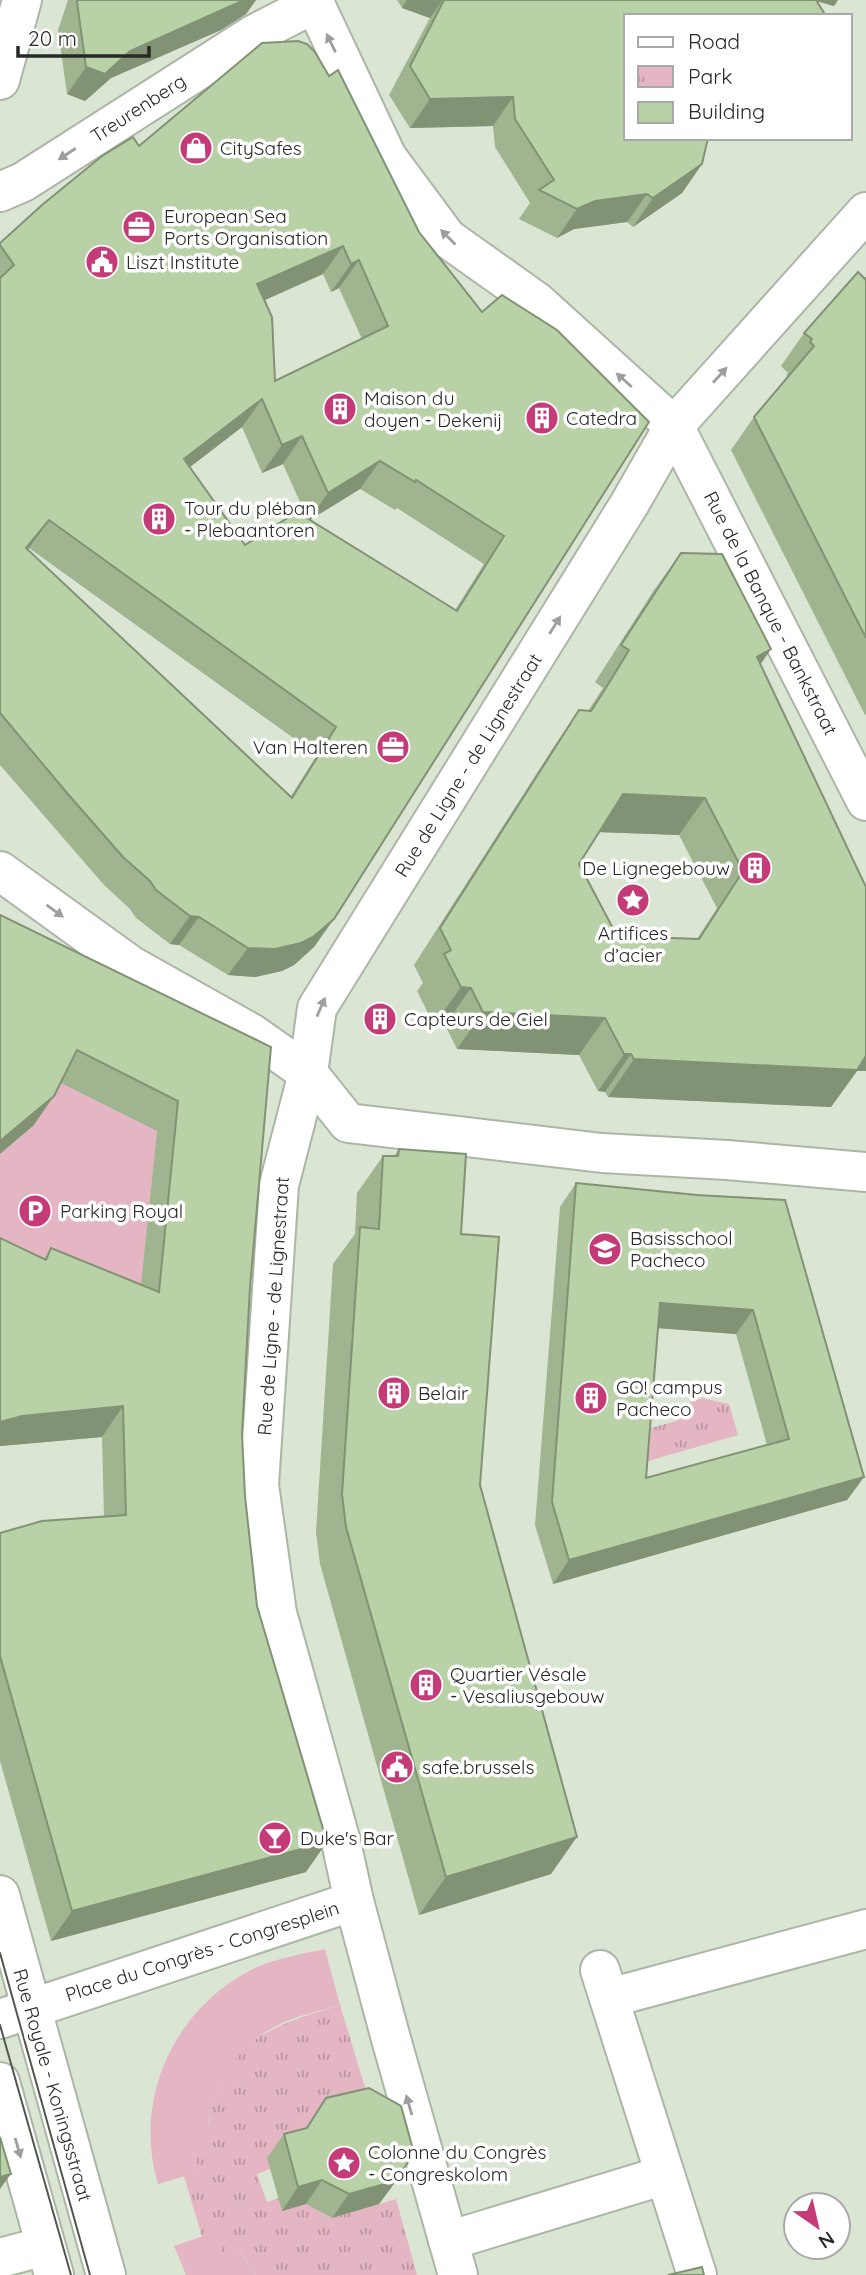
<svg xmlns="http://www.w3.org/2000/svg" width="866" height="2275" font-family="Quicksand,sans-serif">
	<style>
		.park { fill: url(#park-tufts) }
		.garden { fill: #e4b6c4 }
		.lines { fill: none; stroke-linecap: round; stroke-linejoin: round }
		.pedestrian-casing { stroke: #acb6a6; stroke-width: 42 }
		.minor-casing { stroke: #acb6a6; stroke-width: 42 }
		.tertiary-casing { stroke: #acb6a6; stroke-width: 42 }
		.pedestrian { stroke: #fff; stroke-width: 38 }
		.minor { stroke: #fff; stroke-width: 38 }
		.tertiary { stroke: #fff; stroke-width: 38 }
		.tram { stroke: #52574e; stroke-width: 2 }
		.wall { fill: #9fb48f; fill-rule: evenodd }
		.shaded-wall { fill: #829274 }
		.building { fill: #b9d1a6; stroke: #829274; stroke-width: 2; fill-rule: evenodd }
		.oneway { fill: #9e9f9c }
		.labels { text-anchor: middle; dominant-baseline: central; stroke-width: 7; stroke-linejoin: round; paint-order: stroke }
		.street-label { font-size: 19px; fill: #272a24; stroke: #fff }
		.poi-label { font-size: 19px; fill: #272a24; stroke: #fff; text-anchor: start }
	</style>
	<defs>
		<pattern id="park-tufts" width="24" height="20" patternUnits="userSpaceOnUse" patternTransform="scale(1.75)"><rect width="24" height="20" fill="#e4b6c4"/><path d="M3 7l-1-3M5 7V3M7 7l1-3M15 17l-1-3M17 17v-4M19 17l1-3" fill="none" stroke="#b9949f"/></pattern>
	</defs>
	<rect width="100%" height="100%" fill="#dbe5d4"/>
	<g class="park">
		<path d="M702,1398L729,1404L738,1435L648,1461L651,1428L679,1420L683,1405Z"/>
		<path d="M340,2005L371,2107L290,2152L268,2158L270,2169L257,2174L267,2202L279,2198L282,2210L306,2204L332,2218L396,2199L417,2275H256L239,2250L224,2257L215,2233L202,2237L184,2176L199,2172L194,2150C199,2143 206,2135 209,2127C211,2122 209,2116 210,2111C212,2101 217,2090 221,2081C242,2032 295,2019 340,2005Z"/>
	</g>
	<g class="garden">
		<path d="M55,1080L157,1131L139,1311L0,1278V1154L33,1126Z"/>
		<path d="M325,1949L340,2005C323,2010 304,2014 287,2021C250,2036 221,2069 211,2108C208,2120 210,2134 210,2146L194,2150L199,2172L158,2184C133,2102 172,2013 247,1972C270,1959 299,1955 325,1949Z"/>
		<path d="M215,2232L224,2256L238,2249L256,2275H186L174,2246Z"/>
	</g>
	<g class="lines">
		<defs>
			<g id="pedestrian">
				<path d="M600,1970L697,2275"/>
				<path d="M609,1998L866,1929"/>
				<path d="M448,2241L665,2175"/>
			</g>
			<g id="minor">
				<path d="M313,0L387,157L447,238L537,302L674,426L866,801"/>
				<path d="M0,80L22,0"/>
				<path d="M0,192L23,182L253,35L313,4"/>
				<path d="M0,871L130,965L251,1033L308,1073L348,1123L602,1153L727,1160L866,1172"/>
				<path d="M0,2019L354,1901"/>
				<path d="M0,2258L45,2246"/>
				<path d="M458,2275L391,2039L354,1901L341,1842L277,1613L259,1485L279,1185L308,1073L317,1008L630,503L674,426L866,212"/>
			</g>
			<g id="tertiary">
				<path d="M0,1895L106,2275"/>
				<path d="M0,2082L54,2275"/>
			</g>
		</defs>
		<use href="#pedestrian" class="pedestrian-casing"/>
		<use href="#minor" class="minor-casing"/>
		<use href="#tertiary" class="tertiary-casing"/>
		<use href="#pedestrian" class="pedestrian"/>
		<use href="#minor" class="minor"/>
		<use href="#tertiary" class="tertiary"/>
		<g class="tram">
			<path d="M0,1953L90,2275"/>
			<path d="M0,2025L71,2275"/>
		</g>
	</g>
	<g class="wall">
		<path d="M68,0H256L246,14L221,30L111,78L85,101L67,94L58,30Z"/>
		<path d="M397,0H838L834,6L817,1L626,16L702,164L682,193L633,227L627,222L574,229L557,238L519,219L530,203L495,147L493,126L410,128L389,95L430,18L402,8Z"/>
		<path d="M139,146L419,232L482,312L649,422L314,947L294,965L282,971L255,977L228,975L179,945L170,944L136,918L130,909L104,885L0,765V243ZM323,274L331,292L339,288L362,339L275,381L265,300ZM242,427L262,473L283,464L307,518L245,545L190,467ZM360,489L395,510L397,508L484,564L455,610L310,520ZM29,548L317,755L291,796L28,550Z"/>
		<path d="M866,278V714L865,715L731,450L754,417L788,376L786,375L788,373L781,366L804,333Z"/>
		<path d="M681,553L761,664L857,1071L831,1107L608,1097L605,1092L598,1091L579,1055L457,1049L445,1025H434L417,991L423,983L414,965L553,748L579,710L588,711L603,688L595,682L654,590ZM599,832L679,835L717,908L697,939L617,936L579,864Z"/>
		<path d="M0,915L271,1047L250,1287L242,1434L245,1496L257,1606L306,1872L51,1941L0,1761V1533L104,1517L102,1437L0,1446L44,1259L51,1248L141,1285L157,1131L61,1083L33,1126Z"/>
		<path d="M399,1149L461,1234L480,1485L551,1874L419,1915L320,1564L316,1532L333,1264L355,1234L357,1193L383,1156H394Z"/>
		<path d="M576,1183L697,1195L864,1477L847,1500L553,1584L535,1525L560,1207ZM658,1328L736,1334L767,1445L646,1478Z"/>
		<path d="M326,2098L396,2181L379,2204L332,2218L306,2204L282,2211L267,2158L284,2134L305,2129Z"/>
	</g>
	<g class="shaded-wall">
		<path d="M244,0H256L246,14L221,30L111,78L85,101L67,94L86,67L130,51Z"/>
		<path d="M407,0H443L430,18L402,8Z"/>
		<path d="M812,0H838L834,6Z"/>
		<path d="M513,97L493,126L410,128L430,99Z"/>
		<path d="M702,164L682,193L633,227L653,198Z"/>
		<path d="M647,194L627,222L574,229L557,238L577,209L595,201Z"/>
		<path d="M343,246L323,274L238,312L257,284Z"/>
		<path d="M359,260L339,288L331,292L351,264Z"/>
		<path d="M262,399L242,427L164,487L184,459Z"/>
		<path d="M302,436L283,464L262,473L282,445Z"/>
		<path d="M380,461L360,489L308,521L328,493Z"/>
		<path d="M49,520L29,548L6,576L26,548Z"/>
		<path d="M771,649L745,687L757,657Z"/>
		<path d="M623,794L705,798L679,835L597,832Z"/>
		<path d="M190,916L199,917L179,945L170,944Z"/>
		<path d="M334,919L314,947L294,965L282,971L255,977L228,975L248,948Z"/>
		<path d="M461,987L471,988L445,1025H434Z"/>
		<path d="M483,1012L605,1018L579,1055L457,1049Z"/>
		<path d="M624,1054H631L605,1092L598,1091Z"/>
		<path d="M866,1054V1071H857L831,1107L608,1097L634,1059Z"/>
		<path d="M54,1096L33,1126L0,1154V1141Z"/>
		<path d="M660,1303L753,1310L736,1334L643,1327Z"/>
		<path d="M123,1406L102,1437L0,1446V1422L22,1416Z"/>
		<path d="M864,1477L847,1500L553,1584L569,1560Z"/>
		<path d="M577,1837L551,1874L419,1915L446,1877Z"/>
		<path d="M327,1842L306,1872L51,1941L72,1911Z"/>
		<path d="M11,2174L0,2189V2177Z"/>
		<path d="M322,2180L306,2204L282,2211L298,2187Z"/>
		<path d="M396,2181L379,2204L332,2218L349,2194Z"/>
	</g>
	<g class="building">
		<path d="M78,0H244L130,51L105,74L86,67L77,2Z"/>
		<path d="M444,0H816L826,16H626V138H708L702,164L653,198L647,194L595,201L577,209L539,190L554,180L515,119L513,97L430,99L410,66Z"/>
		<path d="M298,41L307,44L315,52L329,76L338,70L419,232L482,312L502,295L557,330L649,422L334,919L313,937L301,943L275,949L248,948L199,917L190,916L156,890L150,881L123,857L67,793L0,713V278L14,265L0,245V243L42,205L102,156L133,137L139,146L262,43ZM343,246L351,264L359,260L388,326L275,381L272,317L257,284ZM262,399L282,445L302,436L328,493L380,461L415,482L416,480L504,536L457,611L297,512L245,545L184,459ZM49,520L336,727L292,798L26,548Z"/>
		<path d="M858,272L865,279L866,278V638L754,417L814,346L810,342L812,339L804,333Z"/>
		<path d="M681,553L722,554L771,649L757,657L866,887V1056L857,1070L634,1059L631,1054H624L605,1018L483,1012L471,988L461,987L444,954L451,950L440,928L579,710L591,711L604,691L629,650L621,645ZM623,794L705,798L743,871L699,939L617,936L579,864Z"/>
		<path d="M0,915L271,1047L250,1287L242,1434L245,1496L257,1606L327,1842L72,1911L0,1656V1533L42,1521L126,1515L123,1406L22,1416L0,1422V1238L46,1260L51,1248L159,1292L178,1101L77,1050L54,1096L0,1141Z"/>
		<path d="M399,1149L466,1154L461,1234L499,1237L480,1485L577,1837L446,1877L346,1527L342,1494L360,1227L379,1229L383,1156H398Z"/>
		<path d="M576,1183L697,1195L785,1200L864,1477L569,1560L552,1502ZM660,1303L753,1310L789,1439L646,1478Z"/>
		<path d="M369,2088L401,2106L414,2153L396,2181L349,2194L322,2180L298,2187L284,2134L307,2128L326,2098Z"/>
		<path d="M0,2137L11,2174L0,2177Z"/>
		<path d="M702,2267L704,2275H668Z"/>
	</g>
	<defs><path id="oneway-solid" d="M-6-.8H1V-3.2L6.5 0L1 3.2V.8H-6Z" transform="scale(1.75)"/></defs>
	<g class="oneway">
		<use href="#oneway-solid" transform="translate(331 43) rotate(-116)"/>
		<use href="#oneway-solid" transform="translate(67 154) rotate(147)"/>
		<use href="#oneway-solid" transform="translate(448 237) rotate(-135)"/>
		<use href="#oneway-solid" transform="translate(720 375) rotate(-48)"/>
		<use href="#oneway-solid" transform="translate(624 380) rotate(-138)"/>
		<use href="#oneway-solid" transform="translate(555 625) rotate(-58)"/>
		<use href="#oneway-solid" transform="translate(55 911) rotate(36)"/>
		<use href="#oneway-solid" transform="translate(321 1007) rotate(-67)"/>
		<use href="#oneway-solid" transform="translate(409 2105) rotate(-106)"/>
		<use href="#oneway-solid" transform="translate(18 2148) rotate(74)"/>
	</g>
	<defs>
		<symbol id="shop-disc" viewBox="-11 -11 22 22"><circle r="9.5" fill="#c43b77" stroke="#fff"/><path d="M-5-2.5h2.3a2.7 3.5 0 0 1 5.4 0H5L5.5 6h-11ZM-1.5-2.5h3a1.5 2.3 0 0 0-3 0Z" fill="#fff"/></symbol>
		<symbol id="office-disc" viewBox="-11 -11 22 22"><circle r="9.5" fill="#c43b77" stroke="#fff"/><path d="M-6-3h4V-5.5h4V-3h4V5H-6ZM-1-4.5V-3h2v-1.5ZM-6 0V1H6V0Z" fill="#fff"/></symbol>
		<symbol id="civic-disc" viewBox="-11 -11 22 22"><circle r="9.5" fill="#c43b77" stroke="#fff"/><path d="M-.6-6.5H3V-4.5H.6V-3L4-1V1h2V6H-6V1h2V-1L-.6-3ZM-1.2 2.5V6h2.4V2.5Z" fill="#fff"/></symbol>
		<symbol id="building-disc" viewBox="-11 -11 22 22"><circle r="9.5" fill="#c43b77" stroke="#fff"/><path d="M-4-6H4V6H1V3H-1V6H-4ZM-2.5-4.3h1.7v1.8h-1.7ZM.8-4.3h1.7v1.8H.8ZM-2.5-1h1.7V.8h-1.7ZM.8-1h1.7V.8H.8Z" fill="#fff"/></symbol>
		<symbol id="sight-disc" viewBox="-11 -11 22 22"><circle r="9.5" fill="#c43b77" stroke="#fff"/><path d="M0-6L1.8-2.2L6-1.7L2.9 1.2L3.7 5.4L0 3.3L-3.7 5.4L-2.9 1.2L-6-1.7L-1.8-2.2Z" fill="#fff"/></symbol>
		<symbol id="parking-disc" viewBox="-11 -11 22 22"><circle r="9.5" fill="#c43b77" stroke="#fff"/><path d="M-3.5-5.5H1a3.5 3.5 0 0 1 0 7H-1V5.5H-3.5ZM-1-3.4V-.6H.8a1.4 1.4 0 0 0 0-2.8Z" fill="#fff"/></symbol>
		<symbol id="school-disc" viewBox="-11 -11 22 22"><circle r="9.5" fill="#c43b77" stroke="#fff"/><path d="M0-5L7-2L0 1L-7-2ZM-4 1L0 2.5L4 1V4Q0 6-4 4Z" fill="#fff"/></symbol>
		<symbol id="bar-disc" viewBox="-11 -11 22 22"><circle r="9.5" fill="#c43b77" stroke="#fff"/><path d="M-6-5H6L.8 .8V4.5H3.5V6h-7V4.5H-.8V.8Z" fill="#fff"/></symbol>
	</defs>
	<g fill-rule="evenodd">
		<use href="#shop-disc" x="177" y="129" width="38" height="38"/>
		<use href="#office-disc" x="120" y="208" width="38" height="38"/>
		<use href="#civic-disc" x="83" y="243" width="38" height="38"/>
		<use href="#building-disc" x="321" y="390" width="38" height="38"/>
		<use href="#building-disc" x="523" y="399" width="38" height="38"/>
		<use href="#building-disc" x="140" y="500" width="38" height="38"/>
		<use href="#office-disc" x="374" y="728" width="38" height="38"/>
		<use href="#building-disc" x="736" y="849" width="38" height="38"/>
		<use href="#sight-disc" x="614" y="881" width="38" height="38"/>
		<use href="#building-disc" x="361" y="1000" width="38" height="38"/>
		<use href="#parking-disc" x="16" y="1192" width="38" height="38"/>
		<use href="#school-disc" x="586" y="1230" width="38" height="38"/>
		<use href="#building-disc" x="375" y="1374" width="38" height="38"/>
		<use href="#building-disc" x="572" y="1379" width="38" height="38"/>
		<use href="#building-disc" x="407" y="1666" width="38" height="38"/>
		<use href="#civic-disc" x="378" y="1748" width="38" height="38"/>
		<use href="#bar-disc" x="256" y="1819" width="38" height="38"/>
		<use href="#sight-disc" x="325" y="2144" width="38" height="38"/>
	</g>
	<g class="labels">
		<g class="street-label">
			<text transform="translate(138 108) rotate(-33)">Treurenberg</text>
			<text transform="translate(771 613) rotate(63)">Rue de la Banque - Bankstraat</text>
			<text transform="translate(468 765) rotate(-58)">Rue de Ligne - de Lignestraat</text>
			<text transform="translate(273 1306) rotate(-86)">Rue de Ligne - de Lignestraat</text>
			<text transform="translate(202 1951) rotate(-18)">Place du Congrès - Congresplein</text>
			<text transform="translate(53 2085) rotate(74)">Rue Royale - Koningsstraat</text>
		</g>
		<g class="poi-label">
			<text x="220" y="148">CitySafes</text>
			<text x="164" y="216">European Sea<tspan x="164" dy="22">Ports Organisation</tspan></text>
			<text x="126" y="262">Liszt Institute</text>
			<text x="364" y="398">Maison du<tspan x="364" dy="22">doyen - Dekenij</tspan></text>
			<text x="566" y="418">Catedra</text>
			<text x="184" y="508">Tour du pléban<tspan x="184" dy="22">- Plebaantoren</tspan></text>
			<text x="368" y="747" text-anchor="end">Van Halteren</text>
			<text x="730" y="868" text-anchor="end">De Lignegebouw</text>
			<text x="633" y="933" text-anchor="middle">Artifices<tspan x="633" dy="22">d’acier</tspan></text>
			<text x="404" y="1019">Capteurs de Ciel</text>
			<text x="60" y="1211">Parking Royal</text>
			<text x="630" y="1238">Basisschool<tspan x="630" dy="22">Pacheco</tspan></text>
			<text x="616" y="1387">GO! campus<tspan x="616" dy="22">Pacheco</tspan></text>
			<text x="418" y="1393">Belair</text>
			<text x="450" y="1674">Quartier Vésale<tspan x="450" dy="22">- Vesaliusgebouw</tspan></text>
			<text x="422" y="1767">safe.brussels</text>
			<text x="300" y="1838">Duke's Bar</text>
			<text x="368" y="2152">Colonne du Congrès<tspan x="368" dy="22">- Congreskolom</tspan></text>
		</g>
	</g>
	<rect x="624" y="14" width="228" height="126" fill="#ffffff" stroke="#a9aaa7" stroke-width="2"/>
	<rect x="638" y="37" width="35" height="10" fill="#ffffff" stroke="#a9aaa7" stroke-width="2"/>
	<text x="688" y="49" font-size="21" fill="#272a24">Road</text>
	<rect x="638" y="66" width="35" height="21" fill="url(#park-tufts)" stroke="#a9aaa7" stroke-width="2"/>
	<text x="688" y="84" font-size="21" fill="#272a24">Park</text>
	<rect x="638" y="102" width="35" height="21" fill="#b9d1a6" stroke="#a9aaa7" stroke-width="2"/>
	<text x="688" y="119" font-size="21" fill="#272a24">Building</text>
	<g transform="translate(817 2226) rotate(146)"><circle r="33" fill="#ffffff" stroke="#a9aaa7" stroke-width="2"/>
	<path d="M0-5L12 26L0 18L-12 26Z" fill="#c43b77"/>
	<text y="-10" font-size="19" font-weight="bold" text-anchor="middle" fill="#272a24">N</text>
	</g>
	<path d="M18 46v10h131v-10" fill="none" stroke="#272a24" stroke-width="3.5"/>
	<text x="28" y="46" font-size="21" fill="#272a24" stroke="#ffffff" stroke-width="5" paint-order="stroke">20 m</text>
</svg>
